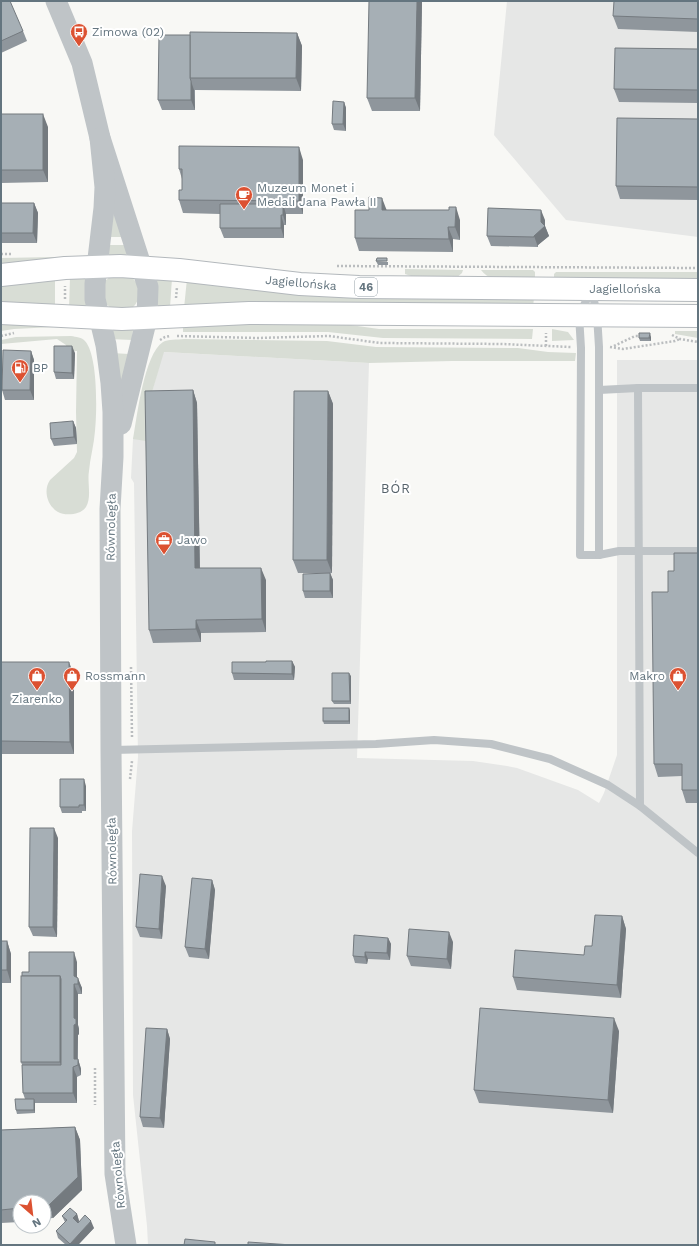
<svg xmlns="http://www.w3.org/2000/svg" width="699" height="1246" font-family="'Work Sans',sans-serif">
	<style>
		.built { fill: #e6e7e6 }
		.green { fill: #d8ddd5 }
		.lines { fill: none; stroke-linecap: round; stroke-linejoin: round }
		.primary-casing { stroke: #b3b8bc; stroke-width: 24 }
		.path { stroke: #babdbf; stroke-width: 2.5; stroke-dasharray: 2 2; stroke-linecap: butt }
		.service { stroke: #bfc4c7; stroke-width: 8 }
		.tertiary { stroke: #bfc4c7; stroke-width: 21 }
		.primary { stroke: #fff; stroke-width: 22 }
		.wall { fill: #8f969c }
		.shaded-wall { fill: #747a7f }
		.building { fill: #a6afb5; stroke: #747a7f }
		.labels { text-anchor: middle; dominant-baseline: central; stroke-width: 4; stroke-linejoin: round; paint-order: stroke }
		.shield { fill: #fff; stroke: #929ea5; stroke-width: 1 }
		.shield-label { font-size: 11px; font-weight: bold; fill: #64757f }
		.poi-label { font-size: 12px; fill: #64757f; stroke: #fff; text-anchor: start }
		.street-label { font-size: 12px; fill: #64757f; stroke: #fff }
		.neighbourhood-label { font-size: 13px; letter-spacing: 1px; fill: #56626a; stroke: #fff }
	</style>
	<rect width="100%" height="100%" fill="#f8f8f5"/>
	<g class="built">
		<path d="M507,1H698V237L566,220L494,135Z"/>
		<path d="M163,352L369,363L357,758L473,761L507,766L517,768L578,790L599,803L604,793L617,755V360H698V1245H148L147,1226L133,1095L132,831L138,757L134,483L131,478L133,439L150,399Z"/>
	</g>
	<g class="green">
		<path d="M111,205L125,237H108Z"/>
		<path d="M108,245H128V253C123,258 114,258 108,255Z"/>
		<path d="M54,257V262L1,267V258Z"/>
		<path d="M405,269L463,270L462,273L455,279H420L405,274Z"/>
		<path d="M481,270H533L535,272V278L533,281C516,280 492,285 481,270Z"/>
		<path d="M556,272H698V282H554V274Z"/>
		<path d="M89,275L87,307L69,309L70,277Z"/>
		<path d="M112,275L132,277L138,285V300L135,305L131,309L111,308L105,303L103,283Z"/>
		<path d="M55,278V307L1,305V282Z"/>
		<path d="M155,278H172L170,308L158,309Z"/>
		<path d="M187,279L534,297L533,308H184Z"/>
		<path d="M17,321L54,322V327L14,329L1,331V325Z"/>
		<path d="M183,323L343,324L379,329H533L532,339L383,338L328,332H183Z"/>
		<path d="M113,329L133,330L132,340L109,339Z"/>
		<path d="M552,329L568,332L574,340L552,341Z"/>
		<path d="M675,331H698V338L675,334Z"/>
		<path d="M71,336C76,337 82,337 85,341C98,355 97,412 95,431C94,445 90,458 89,471C87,482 92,497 86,507C81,515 65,516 58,512C47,506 43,490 50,480L74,458L77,452L76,412L77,351H67L66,345L57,339L1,344V340L16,337Z"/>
		<path d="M184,339L327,341L376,347L518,348L548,352L576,353L575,361H452L369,363L164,352L150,399L146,441L133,439C137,417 144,354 163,342C168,339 177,340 184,339Z"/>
		<path d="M112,353L129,354L122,391Z"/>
	</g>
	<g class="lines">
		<defs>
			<g id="primary">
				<path d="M1,275L65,268L120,266L179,270L300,284L359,287L698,290"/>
				<path d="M1,313L122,319L249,313L698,316"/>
			</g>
		</defs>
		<use href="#primary" class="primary-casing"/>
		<g class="path">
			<path d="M1,254H12"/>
			<path d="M337,266L698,268"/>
			<path d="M176,298L177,287"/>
			<path d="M65,299V286"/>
			<path d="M672,335L680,339L698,342"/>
			<path d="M1,336L14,333"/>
			<path d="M177,336L257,338L329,336L380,343L502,344L571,347"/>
			<path d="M160,340L165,337L170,336"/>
			<path d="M546,346V333"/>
			<path d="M614,346L635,336H641"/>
			<path d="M610,347L623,349L675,341L680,339"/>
			<path d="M131,667L132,737"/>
			<path d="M130,779L132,761"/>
			<path d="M95,1068V1105"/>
		</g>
		<g class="service">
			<path d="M591,291L579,315L581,348L580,555H599L619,551H698"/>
			<path d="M592,291L597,315L599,347V555"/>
			<path d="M698,388H638L640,806L698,853"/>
			<path d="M599,390L638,388"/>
			<path d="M112,750L376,744L434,740L491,744L550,759L608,785L640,806"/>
		</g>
		<g class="tertiary">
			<path d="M56,1L82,63L100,138L148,287L147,318L121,424"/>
			<path d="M100,138L105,187L104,208L95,284V299L106,345L111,383L113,412V457L110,509L111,750L115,1174L126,1245"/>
		</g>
		<use href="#primary" class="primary"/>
	</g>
	<g class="wall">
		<path d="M1,1L23,31L27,41L1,53Z"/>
		<path d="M422,1L420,111H372L367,98Z"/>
		<path d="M698,1V32L618,29L613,16Z"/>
		<path d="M297,33L302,46L301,91L195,90V110H162L158,100L190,35Z"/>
		<path d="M698,49V103L619,102L614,89Z"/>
		<path d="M344,102L346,108V131L334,130L332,124Z"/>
		<path d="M1,114L48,127V182L1,183Z"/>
		<path d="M698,119V200L620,199L616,186Z"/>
		<path d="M303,160V214H286V225H284V238H224L220,228V214L183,213L179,200L182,190V179L179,169Z"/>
		<path d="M1,203H34L38,213L37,243H1Z"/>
		<path d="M387,210L460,220V240L453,239V252L359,251L355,238Z"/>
		<path d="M545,220V226L549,236L538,245V247L491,246L487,236Z"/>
		<path d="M376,261L388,262V265H378Z"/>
		<path d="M651,337V341H640L639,338Z"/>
		<path d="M31,351L34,360V400H5L2,390Z"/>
		<path d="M75,353L74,379H56L54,372Z"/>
		<path d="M193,390L197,403L200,568L266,580V632L201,633V642L153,643L149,630Z"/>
		<path d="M328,391L333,404L332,573H298L293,560Z"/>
		<path d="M73,421L76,428L77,444L54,446L51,439Z"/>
		<path d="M698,553V803H686L682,790V776L658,777L654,764L668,592L674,571Z"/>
		<path d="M330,573L333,580V598H305L303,591Z"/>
		<path d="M292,661L295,667L294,680H234L232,673L266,662Z"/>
		<path d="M1,662L74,675V754H1Z"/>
		<path d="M351,676V704H334L332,701Z"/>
		<path d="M349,708L350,711V724H324L323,721Z"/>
		<path d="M86,786V811H82V813H62L60,807Z"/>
		<path d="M58,838L57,937L33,936L29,927Z"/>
		<path d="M212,880L215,890L209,959L189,957L185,947Z"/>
		<path d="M166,886L162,939L140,937L136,927Z"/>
		<path d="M622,916L626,929L621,998L517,990L513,977L584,955Z"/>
		<path d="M388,938L391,944L390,960L368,959L367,964L355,963L353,956Z"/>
		<path d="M1,941H7L11,954V983H1Z"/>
		<path d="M453,942L451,969L411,966L407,956Z"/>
		<path d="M77,962V978L82,988V994H78V1025L79,1029V1034L78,1035V1059L81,1069V1075L77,1077V1103H35V1113L17,1114L16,1110L25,1099L23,1093L22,1065L21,1062L22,976L29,972Z"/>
		<path d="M167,1029L170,1039L164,1128L143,1127L140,1117Z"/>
		<path d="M619,1031L613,1113L479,1103L474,1090Z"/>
		<path d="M75,1127L80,1140L82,1190L53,1218L44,1219V1202H20V1222L1,1223V1130Z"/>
		<path d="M77,1214L79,1221L94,1228L78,1245H66L58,1238L56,1231L65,1222L62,1216Z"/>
	</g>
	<g class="shaded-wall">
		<path d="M417,1H422L420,111L415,98Z"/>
		<path d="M297,33L302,46L301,91L296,78Z"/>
		<path d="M191,81L194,90L195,110L191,100Z"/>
		<path d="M344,102L346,108V131L343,124Z"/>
		<path d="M43,114L48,127V182L43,170Z"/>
		<path d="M299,147L303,160V214L299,201Z"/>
		<path d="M382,198L387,211L382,210Z"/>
		<path d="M34,203L38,213L37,243L33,233Z"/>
		<path d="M283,204L286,214V225L283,215Z"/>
		<path d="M456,207L460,220V240L455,227Z"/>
		<path d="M541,210L545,220V226L549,236L538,245V247L534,236L541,222Z"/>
		<path d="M281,215L284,225V238L281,228Z"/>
		<path d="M448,227L453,239V252L449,239Z"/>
		<path d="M650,333L651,337V341L649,338Z"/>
		<path d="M72,346L75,353L74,379L72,373Z"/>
		<path d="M31,351L34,360V400L30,390Z"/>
		<path d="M193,390L197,403L200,581L195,568Z"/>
		<path d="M328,391L333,404L332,573L327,560Z"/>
		<path d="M73,421L76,428L77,444L74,437Z"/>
		<path d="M261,568L266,580V632L262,619Z"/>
		<path d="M330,573L333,580V598L330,591Z"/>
		<path d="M196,620L201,633V642L196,629Z"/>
		<path d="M292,661L295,667L294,680L292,674Z"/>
		<path d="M69,662L74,675V754L70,742Z"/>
		<path d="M349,673L351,676V704L350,701Z"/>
		<path d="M349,708L350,711V724L349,721Z"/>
		<path d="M84,779L86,786V811L84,805Z"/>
		<path d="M1,826L2,829L1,924Z"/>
		<path d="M54,828L58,838L57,937L53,927Z"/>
		<path d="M162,876L166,886L162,939L159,929Z"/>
		<path d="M212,880L215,890L209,959L205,949Z"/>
		<path d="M622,916L626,929L621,998L617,985Z"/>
		<path d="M449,932L453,942L451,969L447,959Z"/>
		<path d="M388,938L391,944L390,960L387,953Z"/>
		<path d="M7,941L11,954V983L7,970Z"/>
		<path d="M74,952L77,962V984L74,976Z"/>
		<path d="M365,952L368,959L367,964L365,957Z"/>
		<path d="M60,976L65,989V1075L60,1062Z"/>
		<path d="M78,978L82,988V994L78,984Z"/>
		<path d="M74,984L78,994V1025L79,1029V1034L78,1035L77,1065L74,1059Z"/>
		<path d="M614,1018L619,1031L613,1113L608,1100Z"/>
		<path d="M167,1029L170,1039L164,1128L160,1118Z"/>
		<path d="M78,1059L81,1069V1075L78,1065Z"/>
		<path d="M73,1067L77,1077V1103L73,1093Z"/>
		<path d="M34,1099L35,1103V1113L34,1110Z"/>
		<path d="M75,1127L80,1140L82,1190L53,1218L48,1206Z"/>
		<path d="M77,1214L79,1221L75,1225L73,1218Z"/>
		<path d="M91,1221L94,1228L78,1245H70V1244Z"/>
	</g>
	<g class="building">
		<path d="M1,1H10L23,31L1,41Z"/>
		<path d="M369,1H417L415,98H367Z"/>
		<path d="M614,1H698V19L613,16Z"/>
		<path d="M190,32L297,33L296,78H190Z"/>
		<path d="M159,35H190V78L191,81V100H158Z"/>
		<path d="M615,48L698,49V90L614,89Z"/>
		<path d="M333,101L344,102L343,124H332Z"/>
		<rect x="1" y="114" width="42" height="56"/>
		<path d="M617,118L698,119V187L616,186Z"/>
		<path d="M179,146L299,147V201L179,200V190H182V169H179Z"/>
		<path d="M369,197L382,198V210H449V207H456L455,227H448L449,239L355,238V210H369Z"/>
		<path d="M1,203H34L33,233H1Z"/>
		<path d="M220,204H283V215H281V228H220Z"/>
		<path d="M488,208L541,210V222L545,226L534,236V237L487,236Z"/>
		<path d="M377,258H387V261H376Z"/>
		<path d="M639,333H650L649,338H639Z"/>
		<path d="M54,346H72V373L54,372Z"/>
		<path d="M3,350L31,351L30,390H2Z"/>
		<path d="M193,390L195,568H261L262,619L196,620V629L149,630L145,391Z"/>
		<path d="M294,391H328L327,560H293Z"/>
		<path d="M73,421L74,437L51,439L50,423Z"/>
		<path d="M674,553H698V790H682V764H654L652,592H668V571H674Z"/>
		<path d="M330,573V591H303V574Z"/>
		<path d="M266,661H292V674L232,673V662H266Z"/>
		<path d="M1,662H69L70,742L1,741Z"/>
		<path d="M332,673H349L350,701H332Z"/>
		<rect x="323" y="708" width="26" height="13"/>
		<path d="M60,779H84V805H79V807H60Z"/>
		<path d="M30,828H54L53,927H29Z"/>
		<path d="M140,874L162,876L159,929L136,927Z"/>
		<path d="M192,878L212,880L205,949L185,947Z"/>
		<path d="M595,915L622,916L617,985L513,977L515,950L584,955L585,946H592Z"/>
		<path d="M409,929L449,932L447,959L407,956Z"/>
		<path d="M354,935L388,938L387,953L365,952V957L353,956Z"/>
		<rect x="1" y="941" width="6" height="29"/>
		<path d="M29,952H74V976L78,978V984H74V1018L76,1019V1024L74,1025V1059H78V1065L73,1067V1093H23L22,1065H61V979L60,976H22V972H29Z"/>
		<rect x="21" y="976" width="39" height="86"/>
		<path d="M480,1008L614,1018L608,1100L474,1090Z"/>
		<path d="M146,1028L167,1029L160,1118L140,1117Z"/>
		<path d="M15,1099H34V1110H16Z"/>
		<path d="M75,1127L78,1177L48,1206H44V1202H20V1208L1,1210V1130Z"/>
		<path d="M70,1208L77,1214L73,1218L78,1223L85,1215L91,1221L70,1244L56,1231L67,1220L62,1216Z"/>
		<path d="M185,1239L215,1242V1245H184Z"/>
		<path d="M248,1242L292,1245H248Z"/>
	</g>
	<defs>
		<symbol id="bus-pin" viewBox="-11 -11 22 30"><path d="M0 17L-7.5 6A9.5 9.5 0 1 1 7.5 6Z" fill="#dc5131" stroke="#fff"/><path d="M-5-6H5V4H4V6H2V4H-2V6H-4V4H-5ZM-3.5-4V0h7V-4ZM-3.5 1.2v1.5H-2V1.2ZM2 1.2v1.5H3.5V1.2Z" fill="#fff"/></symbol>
		<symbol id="cafe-pin" viewBox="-11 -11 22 30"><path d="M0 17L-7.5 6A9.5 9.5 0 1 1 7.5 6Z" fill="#dc5131" stroke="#fff"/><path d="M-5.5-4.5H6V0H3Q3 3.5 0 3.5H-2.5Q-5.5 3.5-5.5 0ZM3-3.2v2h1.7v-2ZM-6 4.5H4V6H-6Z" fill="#fff"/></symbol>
		<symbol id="fuel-pin" viewBox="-11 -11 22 30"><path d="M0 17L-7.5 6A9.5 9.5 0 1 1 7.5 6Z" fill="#dc5131" stroke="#fff"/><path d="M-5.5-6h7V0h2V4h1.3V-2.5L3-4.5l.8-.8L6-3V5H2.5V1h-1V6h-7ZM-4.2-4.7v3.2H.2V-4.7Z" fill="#fff"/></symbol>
		<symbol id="office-pin" viewBox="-11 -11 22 30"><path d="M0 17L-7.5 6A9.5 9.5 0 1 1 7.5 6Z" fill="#dc5131" stroke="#fff"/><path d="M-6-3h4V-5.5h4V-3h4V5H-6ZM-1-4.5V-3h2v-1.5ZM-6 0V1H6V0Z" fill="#fff"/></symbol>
		<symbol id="shop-pin" viewBox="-11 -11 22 30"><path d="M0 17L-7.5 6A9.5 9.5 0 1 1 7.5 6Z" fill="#dc5131" stroke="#fff"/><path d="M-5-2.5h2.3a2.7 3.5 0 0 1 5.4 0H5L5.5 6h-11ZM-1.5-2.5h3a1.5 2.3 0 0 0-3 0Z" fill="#fff"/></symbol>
	</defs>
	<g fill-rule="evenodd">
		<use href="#bus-pin" x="69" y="22" width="20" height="27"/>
		<use href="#cafe-pin" x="234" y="185" width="20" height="27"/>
		<use href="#fuel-pin" x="10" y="358" width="20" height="27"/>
		<use href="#office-pin" x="154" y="530" width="20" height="27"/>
		<use href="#shop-pin" x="27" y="666" width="20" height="27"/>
		<use href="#shop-pin" x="62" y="666" width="20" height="27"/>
		<use href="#shop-pin" x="668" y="666" width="20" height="27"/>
	</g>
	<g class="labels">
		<rect class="shield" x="355" y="278" width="22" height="18" rx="3"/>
		<g class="shield-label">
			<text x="366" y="287">46</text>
		</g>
		<g class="poi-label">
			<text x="92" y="32">Zimowa (02)</text>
			<text x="257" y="188">Muzeum Monet i<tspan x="257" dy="14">Medali Jana Pawła II</tspan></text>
			<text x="33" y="368">BP</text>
			<text x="177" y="540">Jawo</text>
			<text x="85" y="676">Rossmann</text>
			<text x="665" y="676" text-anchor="end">Makro</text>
			<text x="37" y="699" text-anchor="middle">Ziarenko</text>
		</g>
		<g class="street-label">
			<text transform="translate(301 283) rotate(5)">Jagiellońska</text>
			<text x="625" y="289">Jagiellońska</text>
			<text transform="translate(111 527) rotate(-89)">Równoległa</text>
			<text transform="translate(112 851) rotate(-91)">Równoległa</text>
			<text transform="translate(118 1175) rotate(-95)">Równoległa</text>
		</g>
		<g class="neighbourhood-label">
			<text x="396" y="488">BÓR</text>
		</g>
	</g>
	<rect width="699" height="1246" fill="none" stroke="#64757f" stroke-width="4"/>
	<g transform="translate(32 1214) rotate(152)"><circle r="19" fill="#ffffff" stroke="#c1c8cc"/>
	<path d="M0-3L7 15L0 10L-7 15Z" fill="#dc5131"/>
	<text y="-6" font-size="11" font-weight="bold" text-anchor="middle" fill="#64757f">N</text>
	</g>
</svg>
